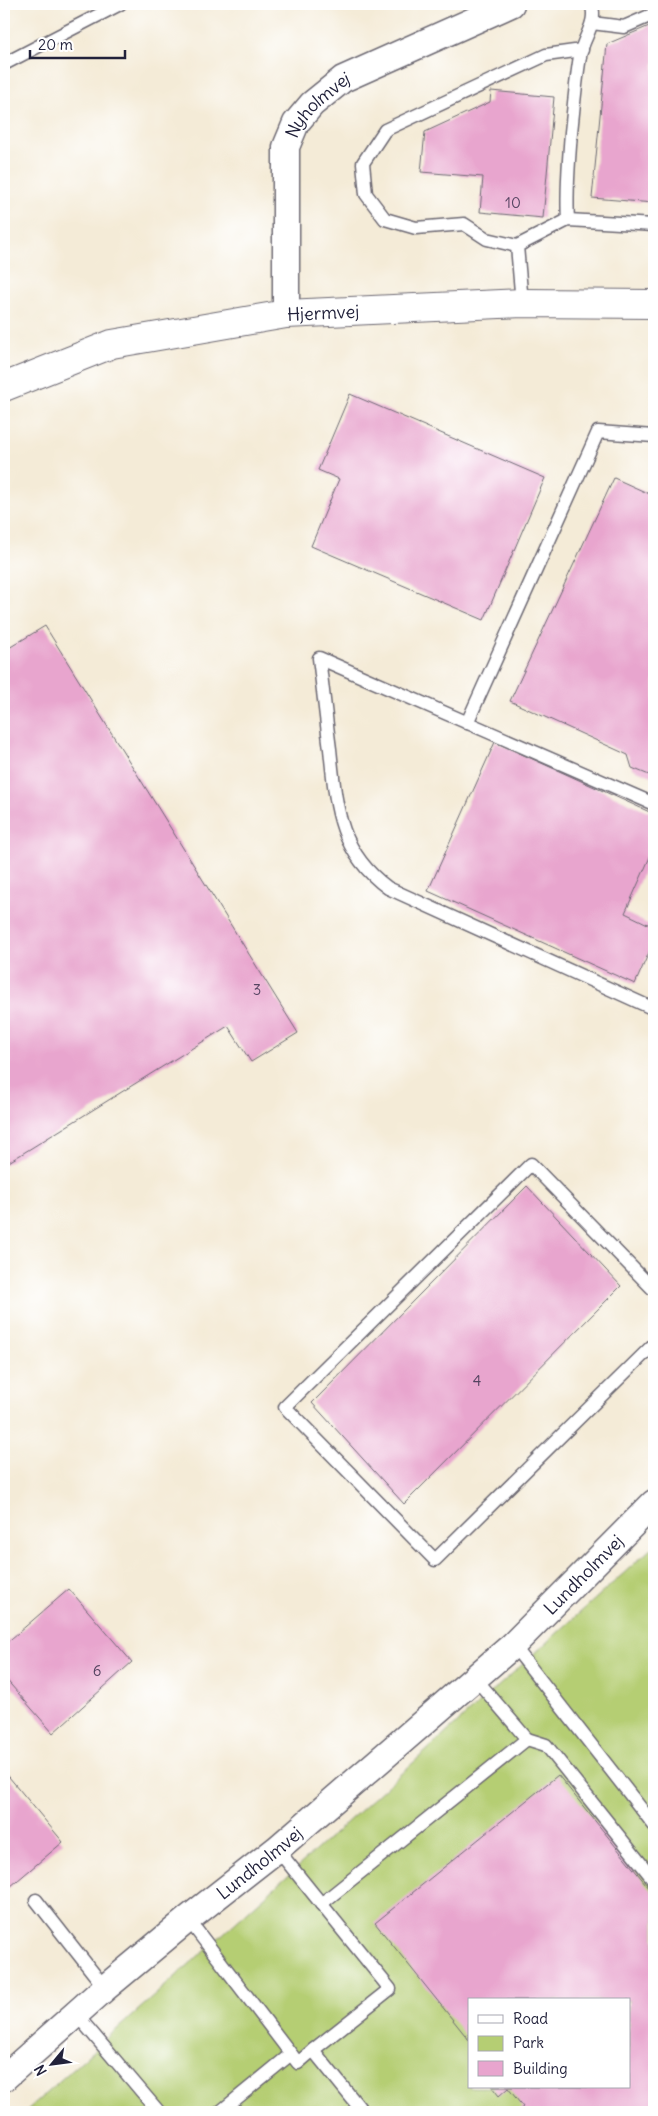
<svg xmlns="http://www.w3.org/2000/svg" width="658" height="2116" font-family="Delius,sans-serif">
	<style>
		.green { fill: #b5ce73; stroke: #6c7857; fill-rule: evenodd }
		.building { fill: #e8a5ce }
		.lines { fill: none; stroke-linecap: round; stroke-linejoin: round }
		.service-casing { stroke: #6c6872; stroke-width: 15 }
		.minor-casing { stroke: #6c6872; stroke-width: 29 }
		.tertiary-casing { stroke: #6c6872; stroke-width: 30 }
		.service { stroke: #fff; stroke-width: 12 }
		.minor { stroke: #fff; stroke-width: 26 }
		.tertiary { stroke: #fff; stroke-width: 28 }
		.labels { text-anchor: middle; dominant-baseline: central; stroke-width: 4; stroke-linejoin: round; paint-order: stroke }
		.number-label { font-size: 15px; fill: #544360 }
		.street-label { font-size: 18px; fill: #22223b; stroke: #fff }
	</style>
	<rect width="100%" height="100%" fill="#fff"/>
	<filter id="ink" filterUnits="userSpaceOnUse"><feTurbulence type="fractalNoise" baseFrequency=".02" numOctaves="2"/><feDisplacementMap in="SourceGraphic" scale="10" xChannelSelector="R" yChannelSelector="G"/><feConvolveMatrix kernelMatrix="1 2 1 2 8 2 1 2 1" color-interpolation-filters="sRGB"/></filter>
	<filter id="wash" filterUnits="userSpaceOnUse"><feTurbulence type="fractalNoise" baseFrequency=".0096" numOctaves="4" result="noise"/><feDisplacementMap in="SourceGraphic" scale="20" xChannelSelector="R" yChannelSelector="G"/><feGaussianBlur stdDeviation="1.12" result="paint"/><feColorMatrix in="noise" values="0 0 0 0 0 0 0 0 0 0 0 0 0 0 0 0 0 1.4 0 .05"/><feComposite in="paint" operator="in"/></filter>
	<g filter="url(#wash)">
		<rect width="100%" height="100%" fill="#f4ebd7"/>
		<path class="green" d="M654,1546V2112H25ZM469,2000H629V2087H469Z"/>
		<g id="blocks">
			<g class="building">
				<path d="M654,24V203L592,198L607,44Z"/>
				<path d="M491,91L554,97L543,218L480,212L483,177L421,172L425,132L490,102Z"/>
				<path d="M350,394L545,478L484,620L311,546L339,479L318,470Z"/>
				<path d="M614,478L654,496V777L632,768L628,755L510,701Z"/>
				<path d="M45,626L298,1033L251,1062L228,1026L4,1165V651Z"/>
				<path d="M495,742L654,814V848L625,913L654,927V941L635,984L428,891Z"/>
				<path d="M527,1186L621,1286L404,1504L312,1403Z"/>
				<path d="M69,1589L132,1662L53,1733L4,1677V1645Z"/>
				<path d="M4,1771L63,1842L4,1892Z"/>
				<path d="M558,1775L654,1894V2112H517L523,2107L508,2088L499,2096L492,2087H629V2000H469V2040L375,1923Z"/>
			</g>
		</g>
	</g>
	<g filter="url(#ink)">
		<use href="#blocks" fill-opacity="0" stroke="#6c6872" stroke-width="1"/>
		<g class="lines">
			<defs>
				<g id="service">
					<path d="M592,23L624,27L654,14"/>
					<path d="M582,50L546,55L385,130L363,163L366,194L385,219L416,228L464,224L487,239L517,246L568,220L654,225"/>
					<path d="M4,64L120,4"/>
					<path d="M568,220C566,190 569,161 571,132C574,105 576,77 581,51C585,35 598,21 591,4"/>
					<path d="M517,246L522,303"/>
					<path d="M467,723L598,432L654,436"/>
					<path d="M654,804L319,658C323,689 326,719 330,749C336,806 338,851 388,888L654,1009"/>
					<path d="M654,1290L531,1164L285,1407L435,1560L654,1344"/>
					<path d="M513,1645L654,1825"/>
					<path d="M527,1739L546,1745L654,1880"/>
					<path d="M277,1849L390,1989L313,2050"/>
					<path d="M36,1900L105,1988"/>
					<path d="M321,1904L527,1739L475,1678"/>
					<path d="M188,1919L298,2063L313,2050L363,2112"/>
					<path d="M76,2014L159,2112"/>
					<path d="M220,2112L291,2054"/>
				</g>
				<g id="minor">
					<path id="s1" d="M286,314V147L296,123L312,104L343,79L511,4"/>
					<path id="s2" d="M4,2078L105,1988L188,1919L277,1849L513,1645L654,1503"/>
				</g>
				<g id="tertiary">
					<path id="s3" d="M4,387L112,344L286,314L522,303L654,304"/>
				</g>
			</defs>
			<use href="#service" class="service-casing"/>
			<use href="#minor" class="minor-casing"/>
			<use href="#tertiary" class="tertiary-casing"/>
			<use href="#service" class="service"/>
			<use href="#minor" class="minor"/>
			<use href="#tertiary" class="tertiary"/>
		</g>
	</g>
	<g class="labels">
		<g class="number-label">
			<text x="513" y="202">10</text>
			<text x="257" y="989">3</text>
			<text x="477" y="1380">4</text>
			<text x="97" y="1670">6</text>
		</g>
		<g class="street-label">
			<text stroke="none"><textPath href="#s1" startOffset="221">Nyholmvej</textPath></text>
			<text stroke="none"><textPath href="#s3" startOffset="330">Hjermvej</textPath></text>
			<text stroke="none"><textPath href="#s2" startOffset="768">Lundholmvej</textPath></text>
			<text stroke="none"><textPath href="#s2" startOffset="334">Lundholmvej</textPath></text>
		</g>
	</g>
	<rect width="658" height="2116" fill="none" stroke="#fff" stroke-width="20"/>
	<rect x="468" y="1998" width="162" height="90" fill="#ffffff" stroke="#a7a7b1"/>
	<rect x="478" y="2015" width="25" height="8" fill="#ffffff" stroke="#a7a7b1"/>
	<text x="513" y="2024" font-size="15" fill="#22223b">Road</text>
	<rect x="478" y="2036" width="25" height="15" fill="#b5ce73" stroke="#a7a7b1"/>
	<text x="513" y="2048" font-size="15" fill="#22223b">Park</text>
	<rect x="478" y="2061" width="25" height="15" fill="#e8a5ce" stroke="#a7a7b1"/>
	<text x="513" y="2074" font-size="15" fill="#22223b">Building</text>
	<g transform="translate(52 2064) rotate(241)" stroke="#ffffff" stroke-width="4" paint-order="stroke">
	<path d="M0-4L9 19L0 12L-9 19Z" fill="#22223b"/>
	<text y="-8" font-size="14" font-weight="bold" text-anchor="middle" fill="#22223b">N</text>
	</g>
	<path d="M30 50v8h95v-8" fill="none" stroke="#22223b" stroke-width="2.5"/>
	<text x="38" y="50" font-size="15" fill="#22223b" stroke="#ffffff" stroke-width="4" paint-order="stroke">20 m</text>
</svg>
